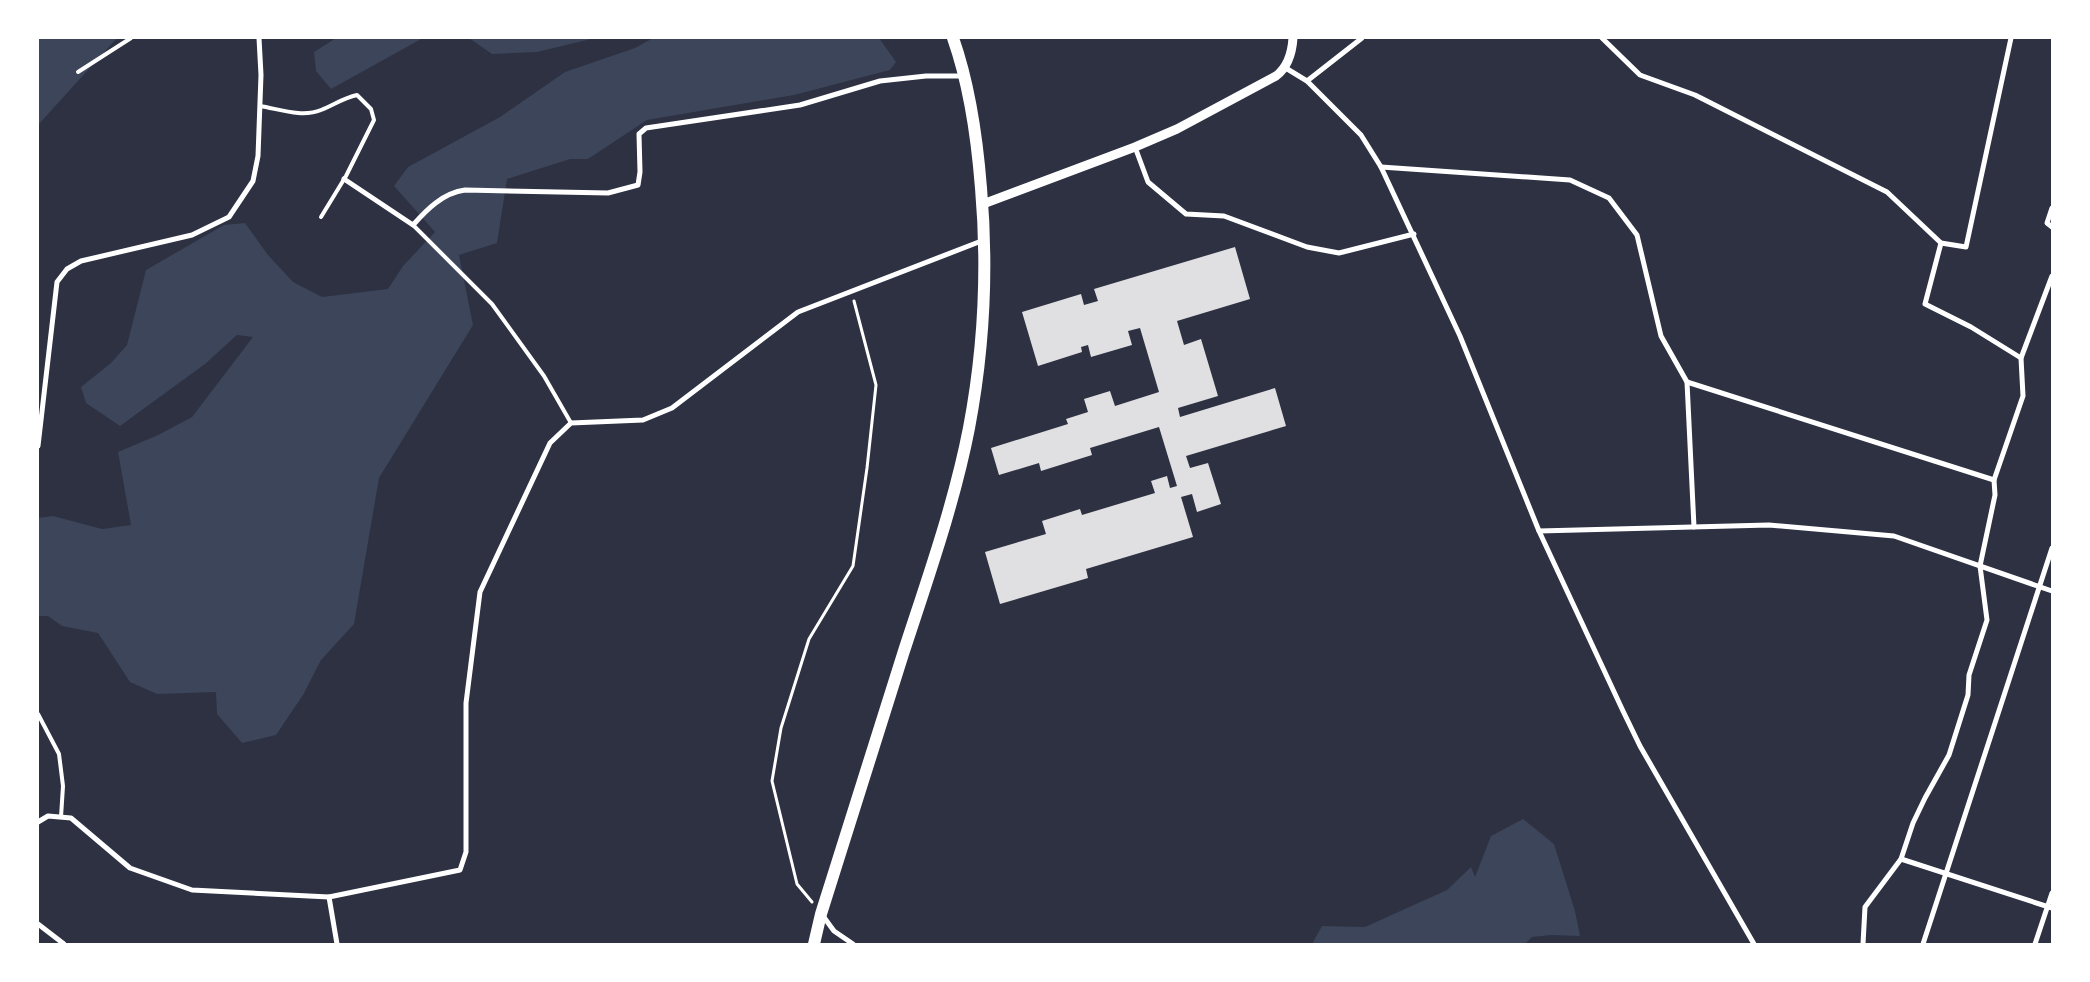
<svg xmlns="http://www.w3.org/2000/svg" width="2090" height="982" font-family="Spectral,serif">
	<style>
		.green { fill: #3c4559 }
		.building { fill: #e0e0e3 }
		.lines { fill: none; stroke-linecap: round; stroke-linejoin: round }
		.path { stroke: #fff; stroke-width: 3 }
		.service { stroke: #fff; stroke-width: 4 }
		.minor { stroke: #fff; stroke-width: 5 }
		.tertiary { stroke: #fff; stroke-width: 9 }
		.primary { stroke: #fff; stroke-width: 12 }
	</style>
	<rect width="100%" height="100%" fill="#2d3142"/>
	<g class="green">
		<path d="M38,38H117L38,125Z"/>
		<path d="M336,38H423L331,89L316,71L314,52Z"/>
		<path d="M469,38H595L537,52L492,54Z"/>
		<path d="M653,38H879L896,62L890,70L794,95L647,120L588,159H570L507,179L497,243L459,255L473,325L379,478L354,624L321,660L303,695L276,735L242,743L217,714L216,692L157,694L130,682L98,633L62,626L48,616H38V518L53,516L102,529L131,525L118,452L158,435L192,417L253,337L237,335L205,364L120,426L86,403L81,387L111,363L127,345L146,270L224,225L245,223L268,255L293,282L322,297L388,289L403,266L435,232L394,186L408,167L500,117L565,72L635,48Z"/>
		<path d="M1523,819L1554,844L1575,911L1580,936L1551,935L1532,937L1525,944H1314L1313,942L1322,926L1365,927L1447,890L1471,867L1475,877L1491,836Z"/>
	</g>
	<path class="building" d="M1235,247L1250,299L1177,321L1184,345L1201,339L1218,396L1178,408L1180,417L1275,388L1286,426L1186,456L1190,468L1208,463L1221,504L1197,512L1192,494L1181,497L1193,537L1086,569L1088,578L1000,604L985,552L1046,534L1042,521L1080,509L1082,515L1155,493L1151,481L1167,476L1170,488L1177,486L1159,427L1090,448L1092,455L1041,471L1039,463L999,475L991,448L1068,424L1066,419L1088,412L1084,399L1110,391L1115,406L1159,392L1140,328L1128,331L1132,345L1091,357L1088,345L1081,347L1082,352L1038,366L1022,312L1081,294L1084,305L1098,301L1094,289Z"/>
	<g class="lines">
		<path class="path" d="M812,902L797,884L772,781L781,728L809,639L853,566L867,468L876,385L854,301"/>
		<g class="service">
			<path d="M78,72L131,38"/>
			<path d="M260,106C279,109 302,118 321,110C334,105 343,98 357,95L371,109L374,120L346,176L321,217"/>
			<path d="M413,225L492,304L544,376L571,423"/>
			<path d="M38,714L59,754L63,786L61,817"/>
		</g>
		<g class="minor">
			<path d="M1602,38L1640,75L1695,95L1887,192L1941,243L1966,247L2011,38"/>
			<path d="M1284,67L1307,81L1361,135L1381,167L1460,336L1539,531L1623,711L1640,746L1754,944"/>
			<path d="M1307,81L1362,38"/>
			<path d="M1135,147L1148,182L1186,214L1224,216L1307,247L1339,253L1414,234"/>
			<path d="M1381,167L1570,180L1609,198L1637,235L1661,336L1687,382L1694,527"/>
			<path d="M344,179L413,225C427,209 443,193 465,190L608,193L638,185L640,172L639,134L646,128L800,105L880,81L926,76H963"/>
			<path d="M2052,208L2047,223L2052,227"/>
			<path d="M1941,243L1925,304L1971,327L2021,358"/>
			<path d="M1687,382L1994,480"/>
			<path d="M38,446L57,282L67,269L81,261L192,235L229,217L253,181L258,156L261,75L259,38"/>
			<path d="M1539,531L1769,525L1894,536L2052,591"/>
			<path d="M38,822L48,816L71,818L130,868L192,890L329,897L460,870L466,852V703L480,592L550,443L571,423L643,420L672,408L798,312L984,240"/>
			<path d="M1901,859L2052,908"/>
			<path d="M329,897L337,944"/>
			<path d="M823,916L834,931L853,944"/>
			<path d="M38,924L64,944"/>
			<path d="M1863,944L1865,907L1901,859L1913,823L1925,798L1949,755L1968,695L1969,675L1987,620L1980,566L1995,495L1994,480L2023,396L2021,358L2052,276"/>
			<path d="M1923,944L2052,548"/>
			<path d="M2035,944L2052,893"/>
		</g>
		<path class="tertiary" d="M983,204L1135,147L1177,129L1276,76C1288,67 1292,53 1293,38"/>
		<path class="primary" d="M814,944L821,914C848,827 876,741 903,654C927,580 954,505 969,428C984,349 988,269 981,188C977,137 970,86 953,38"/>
	</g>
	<rect width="2090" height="982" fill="none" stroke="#ffffff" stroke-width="78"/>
</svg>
